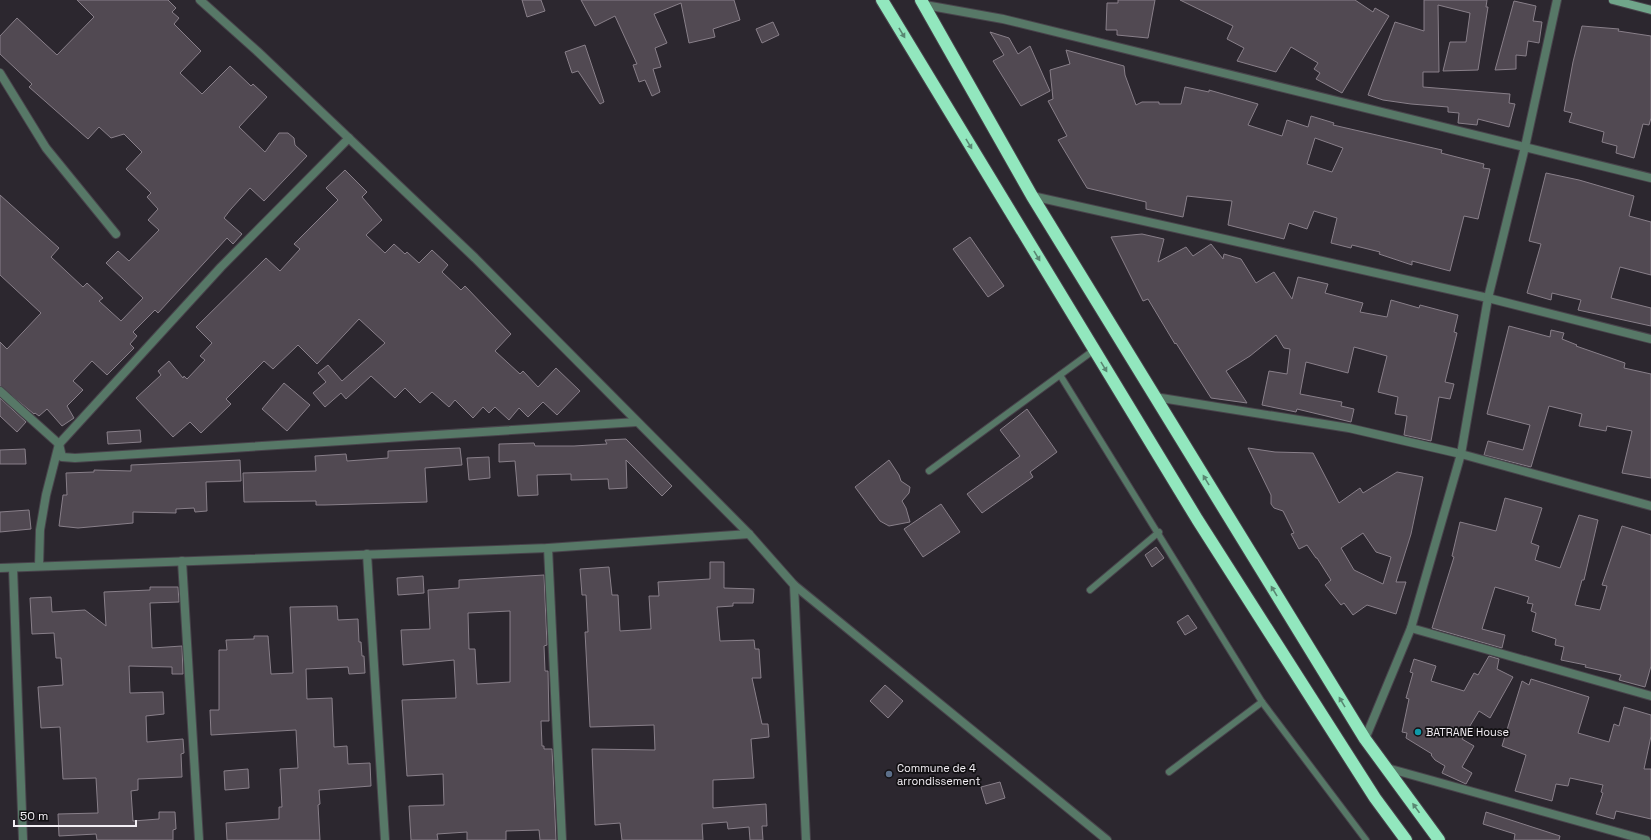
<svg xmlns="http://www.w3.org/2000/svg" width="1651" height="840" font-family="'Space Grotesk',sans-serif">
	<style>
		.building { fill: #514952; stroke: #887f89; fill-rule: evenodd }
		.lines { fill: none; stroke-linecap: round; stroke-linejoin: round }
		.lane-casing { stroke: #48434b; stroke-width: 8 }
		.street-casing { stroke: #48434b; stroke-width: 10 }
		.secondary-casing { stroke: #48434b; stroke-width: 10 }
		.highway-casing { stroke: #48434b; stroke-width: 14 }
		.lane { stroke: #577867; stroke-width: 6 }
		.street { stroke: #577867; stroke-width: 8 }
		.secondary { stroke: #70a58a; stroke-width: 8 }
		.highway { stroke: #92e7be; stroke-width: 12 }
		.oneway { fill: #598772 }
		.culture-dot { fill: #0f9aa8; stroke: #131114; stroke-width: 1.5 }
		.service-dot { fill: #5c6f8a; stroke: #131114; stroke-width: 1.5 }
		.labels { text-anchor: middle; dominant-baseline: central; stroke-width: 3.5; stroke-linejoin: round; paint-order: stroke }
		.poi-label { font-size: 11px; fill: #f3eff5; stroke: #131114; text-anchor: start }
	</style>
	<rect width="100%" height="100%" fill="#2c272f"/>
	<g class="building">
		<path d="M77,0H168L176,8L172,12L179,18L174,24L201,51L180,73L202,94L230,66L251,86L253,84L267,97L239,127L265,152L279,133H288L294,138L295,145L307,156L264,201L250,188L231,209L224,218L242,234L233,244L227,238L158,313L155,310L133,332L137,336L130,344L134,348L107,375L92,361L73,381L83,390L67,406L74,418L62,426L47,409L39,416L35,413L34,414L0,386V342L7,349L41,313L0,275V195L59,248L51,257L83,287L87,283L103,298L99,301L121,321L143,298L106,263L118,251L129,261L159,230L148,220L158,209L147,197L151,193L126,169L142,152L124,134L111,138L99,127L88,139L29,87L32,84L0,54V36L17,18L57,55L94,17Z"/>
		<path d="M522,0H541L545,11L527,17Z"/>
		<path d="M581,0H734L740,20L713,29L715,37L689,43L681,3L654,14L667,43L655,48L661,67L653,69L660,92L652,96L645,80L639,82L633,65L637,64L615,16L595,26Z"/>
		<path d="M1118,0H1155L1148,38L1117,35V30H1106L1107,3H1118Z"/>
		<path d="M1180,0H1355L1373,12L1375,8L1389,16L1342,93L1316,79L1320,73L1314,69L1318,63L1291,47L1276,72L1237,61L1244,48L1227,39L1233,26Z"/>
		<path d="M1424,0H1487L1486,7H1488L1478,70L1443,71L1450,42H1466L1470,13L1438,5L1439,72H1423V87L1510,94L1509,103L1515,104L1509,127L1478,119L1477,125L1458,123L1459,113L1448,112V107L1411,104L1383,100L1368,95L1395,22L1424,31Z"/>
		<path d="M1514,1L1536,6L1533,21L1542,22L1539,43L1528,41L1526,56L1516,55V69L1495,70Z"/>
		<path d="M773,22L779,35L762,43L756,29Z"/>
		<path d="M1582,26L1619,29L1618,31L1651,36V118L1649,125L1643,124L1634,158L1616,153L1617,146L1602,142L1604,132L1569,122L1572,113L1564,111L1573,62Z"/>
		<path d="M990,32L1009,38L1018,54L1030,46L1050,91L1021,106L993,61L1004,55Z"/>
		<path d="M585,45L604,102L600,104L578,71L572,73L565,52Z"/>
		<path d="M1066,50L1124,66L1125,75L1136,105L1142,102H1159V104H1181L1185,87L1209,92V90L1258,104L1248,125L1282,136L1287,120L1308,127L1311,116L1334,123L1333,125L1442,150L1441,153L1484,164L1483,168L1490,169L1478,219L1464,216L1450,271L1412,261V265L1379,254L1380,252L1352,245L1351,248L1331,243L1337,218L1314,211L1307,229L1289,223L1284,239L1228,225L1232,201L1187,196L1183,217L1146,209V202L1087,188L1058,140L1067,136L1048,101L1053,99L1050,70L1070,64ZM1315,138L1343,148L1332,172L1307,164Z"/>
		<path d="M345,170L367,192L362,197L382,220L366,235L385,253L394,244L405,254L407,252L419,263L432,250L448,265L442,272L461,290L465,286L511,334L495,351L520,374L523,371L538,387L556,368L580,391L557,415L543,402L528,417L519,408L509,420L495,407L489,413L483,407L473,418L455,400L449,407L432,392L420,403L405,388L395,398L371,376L346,399L341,393L325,407L313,393L326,382L318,373L328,365L342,381L385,343L359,319L317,364L298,345L273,369L264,361L226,399L231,404L201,433L190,422L173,437L136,398L161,375L158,371L169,361L183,378L184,376L187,379L205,360L200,356L212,343L196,327L266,258L280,271L300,249L294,244L338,200L326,188Z"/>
		<path d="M1546,173L1579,180L1634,196L1629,216L1651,222V275L1620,267L1611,298L1651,308V326L1578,310L1581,300L1552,293L1551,300L1527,293L1541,244L1529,241Z"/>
		<path d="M1142,234L1164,239L1158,262L1186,247L1193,256L1211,244L1223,259L1224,254L1241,259L1256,283L1274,272L1292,299L1298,277L1328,284L1325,293L1363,303L1360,312L1387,317L1391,300L1419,308L1420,305L1458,315L1454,332L1457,333L1445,382L1454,384L1450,399L1439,397L1431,441L1404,435L1407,416L1395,414L1398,397L1378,392L1387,356L1354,347L1348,373L1306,362L1300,394L1342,402L1341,406L1354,409L1351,422L1297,409L1296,412L1262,405L1269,371L1287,374L1290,349L1284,348L1276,335L1250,356L1226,371L1247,403L1211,398L1176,343L1175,344L1148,299L1143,301L1111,237Z"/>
		<path d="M970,237L1004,286L988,297L953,249Z"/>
		<path d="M1509,326L1550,337L1551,330L1564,333L1562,339L1577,345L1576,346L1625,363L1624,368L1651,374V478L1622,473L1632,431L1607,426L1606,431L1579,426L1582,414L1549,406L1531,467L1484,455L1488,441L1523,450L1530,425L1487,414Z"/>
		<path d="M284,383L310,405L287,431L262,409Z"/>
		<path d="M0,398L26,422L17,432L0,416Z"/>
		<path d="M1027,409L1057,452L1030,472L1033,477L982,513L967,494L1020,456L1000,430Z"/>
		<path d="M140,430L141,442L108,444L107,432Z"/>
		<path d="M626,439L672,486L662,496L626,460L627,488L609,489L608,479L571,480V474L537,475L538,495L518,496L515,461L499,462V444L534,443L535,446H574L607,444L605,440Z"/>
		<path d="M460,448L462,465L425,468L427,502L325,505H316V501L244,502L243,473L316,471L315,456L346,454L347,461L388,458V451Z"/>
		<path d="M1248,448L1275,452L1313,453L1339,503L1360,488L1363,493L1397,472L1423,477L1411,534L1396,582H1406L1396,614L1367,605L1353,615L1344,603L1341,605L1325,585L1331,580L1317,558H1316L1307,545L1299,549L1291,534L1294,533L1283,511L1274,508L1271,504V495ZM1363,533L1376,552L1391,557L1383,584L1354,570L1341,548Z"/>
		<path d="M25,449L26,464H0V450Z"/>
		<path d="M489,457L490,478L469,480L467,458Z"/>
		<path d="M240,460L241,481L206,482L207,511L195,512L194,508L176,509V513L133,512V523L78,528L59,526L63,495H67L66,473L94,472V470L131,471V465Z"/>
		<path d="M889,460L899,475L901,481L910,487L909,493L902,501L906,508L910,522L889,526L880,521L855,487Z"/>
		<path d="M1505,498L1542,508L1531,543L1539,546L1535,560L1560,568L1579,515L1598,520L1584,580H1582L1575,605L1600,610L1607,586L1602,585L1622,526L1651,535V666L1645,687L1619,680L1621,675L1585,667L1586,665L1561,660L1564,647L1555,645L1556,639L1532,631L1536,613L1531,611L1533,604L1527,603L1529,597L1495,587L1482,629L1505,635L1502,648L1432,628L1454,557L1452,556L1460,522L1496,531Z"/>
		<path d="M941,504L960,532L923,557L904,529Z"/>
		<path d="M29,510L31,529L0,532V512Z"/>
		<path d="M1156,547L1164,558L1152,567L1145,555Z"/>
		<path d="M710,562H724V588L754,589L753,603H733V606L717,607L720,641L754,640L755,649H759L761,678H752L762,724H768L769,737L751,739L754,778L713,780V808L766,804L767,826H762L763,840H750L749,827L728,829L727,822L702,824L703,840H622L620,823L595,825L592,749L655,750L654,725L590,727L585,632H588L586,595H582L580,569L609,567L612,595H618L620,631L651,629L649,596H659L658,582L710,579Z"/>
		<path d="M544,575L547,645L544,646L545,671H548L549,721H541L542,746H544V749H552L556,840H540L539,830L506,831V840H467V832L437,834L438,840H411L409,806L444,805L443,774L407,776L402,700L456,698L454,660L403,665L401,630L430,629L428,590L459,588V580ZM510,611V682L477,684L475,649H469L468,613Z"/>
		<path d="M423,576L424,593L398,595L397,578Z"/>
		<path d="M150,587H178L179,602L150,603L152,648L182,646L183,674H172V667L129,666L130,693L163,692L164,714L146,716L147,742L183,739L184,753L181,754L182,777L138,779V790L131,791L133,821L159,819V812H175L176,829L173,830V840H97L96,834L59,836L58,814L98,813L96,778L63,779L60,727L41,728L38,687L63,685L61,658H56L54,633L32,634L30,598L51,597L52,612L85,610L106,626L104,592L150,590Z"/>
		<path d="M337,606L338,620L358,619L359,642H361L362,656H364L365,673L349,674L348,667L306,669L307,699L332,698L334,747L347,746L348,764L370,763L371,786L319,790L320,804L318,805L320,840H227L226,823L279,819V807H282L280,769L298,768L296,730L211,735L210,710H219V650H227L226,640L254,639V636H268L271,674L293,673L290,607Z"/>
		<path d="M1188,615L1197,628L1185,635L1177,622Z"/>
		<path d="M1489,656L1499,659L1497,669L1513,677L1490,718L1479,711L1462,739L1474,746L1462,767L1472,773L1466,784L1442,773L1445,766L1435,760L1431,755L1432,754L1406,738L1407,733L1402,732L1409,699L1406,698L1413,673L1410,672L1414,659L1436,666L1431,681L1464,691L1474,673L1478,675Z"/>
		<path d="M1531,679L1589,697L1578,733L1609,742L1614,724L1619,726L1624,707L1651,715V736L1644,769H1651V819L1616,811L1614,819L1596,814L1603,793L1601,792L1603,785L1570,778L1568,786L1556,784L1552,801L1515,791L1526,755L1502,746L1522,681L1529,685Z"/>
		<path d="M885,685L903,701L888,718L870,701Z"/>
		<path d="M248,769L249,788L225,790L224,771Z"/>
		<path d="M1000,782L1005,798L986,804L981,787Z"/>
		<path d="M1486,812L1560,836L1559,840H1514L1515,834L1483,824Z"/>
	</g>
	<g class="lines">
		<defs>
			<g id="lane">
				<path d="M1060,375L1262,702L1366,840"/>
				<path d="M929,471L1094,350"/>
				<path d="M1090,590L1159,532"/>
				<path d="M1169,772L1262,702"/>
			</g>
			<g id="street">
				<path d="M200,0L257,51L475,258L749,534L794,585L806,840"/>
				<path d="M925,5L1003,19L1651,178"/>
				<path d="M0,73L46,148L116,234"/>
				<path d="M1032,196L1488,298L1651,339"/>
				<path d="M0,391L59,444L62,457L75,458L637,422"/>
				<path d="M1155,397L1349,428L1461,454L1651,506"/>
				<path d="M548,548L562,840"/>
				<path d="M367,554L385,840"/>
				<path d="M182,561L199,840"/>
				<path d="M39,566L40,530L46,495L59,444L221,267L349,138"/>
				<path d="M0,568L548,548L749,534"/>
				<path d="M13,568L23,840"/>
				<path d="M794,585L1107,840"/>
				<path d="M1411,628L1651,696"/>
				<path d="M1365,739L1411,628L1461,454L1488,298L1525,147L1557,0"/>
				<path d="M1387,768L1646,840"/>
			</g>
			<path id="secondary" d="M1613,0L1651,10"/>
			<g id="highway">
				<path d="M882,0L1197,519L1375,798L1406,840"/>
				<path d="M921,0L1032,196L1365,739L1439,840"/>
			</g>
		</defs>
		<use href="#lane" class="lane-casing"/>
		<use href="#street" class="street-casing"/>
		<use href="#secondary" class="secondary-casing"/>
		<use href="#highway" class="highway-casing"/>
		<use href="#lane" class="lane"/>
		<use href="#street" class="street"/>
		<use href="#secondary" class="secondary"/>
		<use href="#highway" class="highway"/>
	</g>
	<defs><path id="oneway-solid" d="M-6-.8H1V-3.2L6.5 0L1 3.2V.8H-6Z"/></defs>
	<g class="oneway">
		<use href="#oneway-solid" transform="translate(902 33) rotate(59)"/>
		<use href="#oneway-solid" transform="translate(969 144) rotate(59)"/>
		<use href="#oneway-solid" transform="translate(1037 256) rotate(59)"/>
		<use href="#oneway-solid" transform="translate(1104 367) rotate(59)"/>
		<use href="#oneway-solid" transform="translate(1206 480) rotate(-121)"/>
		<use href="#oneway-solid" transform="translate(1274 591) rotate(-121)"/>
		<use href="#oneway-solid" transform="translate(1342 702) rotate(-121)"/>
		<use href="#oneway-solid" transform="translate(1416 808) rotate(-126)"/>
	</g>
	<circle class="culture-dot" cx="1418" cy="732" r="4"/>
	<circle class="service-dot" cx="889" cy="774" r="4"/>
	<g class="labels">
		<g class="poi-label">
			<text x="1426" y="732">BATRANE House</text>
			<text x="897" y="768">Commune de 4<tspan x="897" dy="13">arrondissement</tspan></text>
		</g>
	</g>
	<path d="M14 820v6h122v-6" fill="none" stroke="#f3eff5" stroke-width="2"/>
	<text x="20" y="820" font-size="12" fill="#f3eff5" stroke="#131114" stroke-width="3" paint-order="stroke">50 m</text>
</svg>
